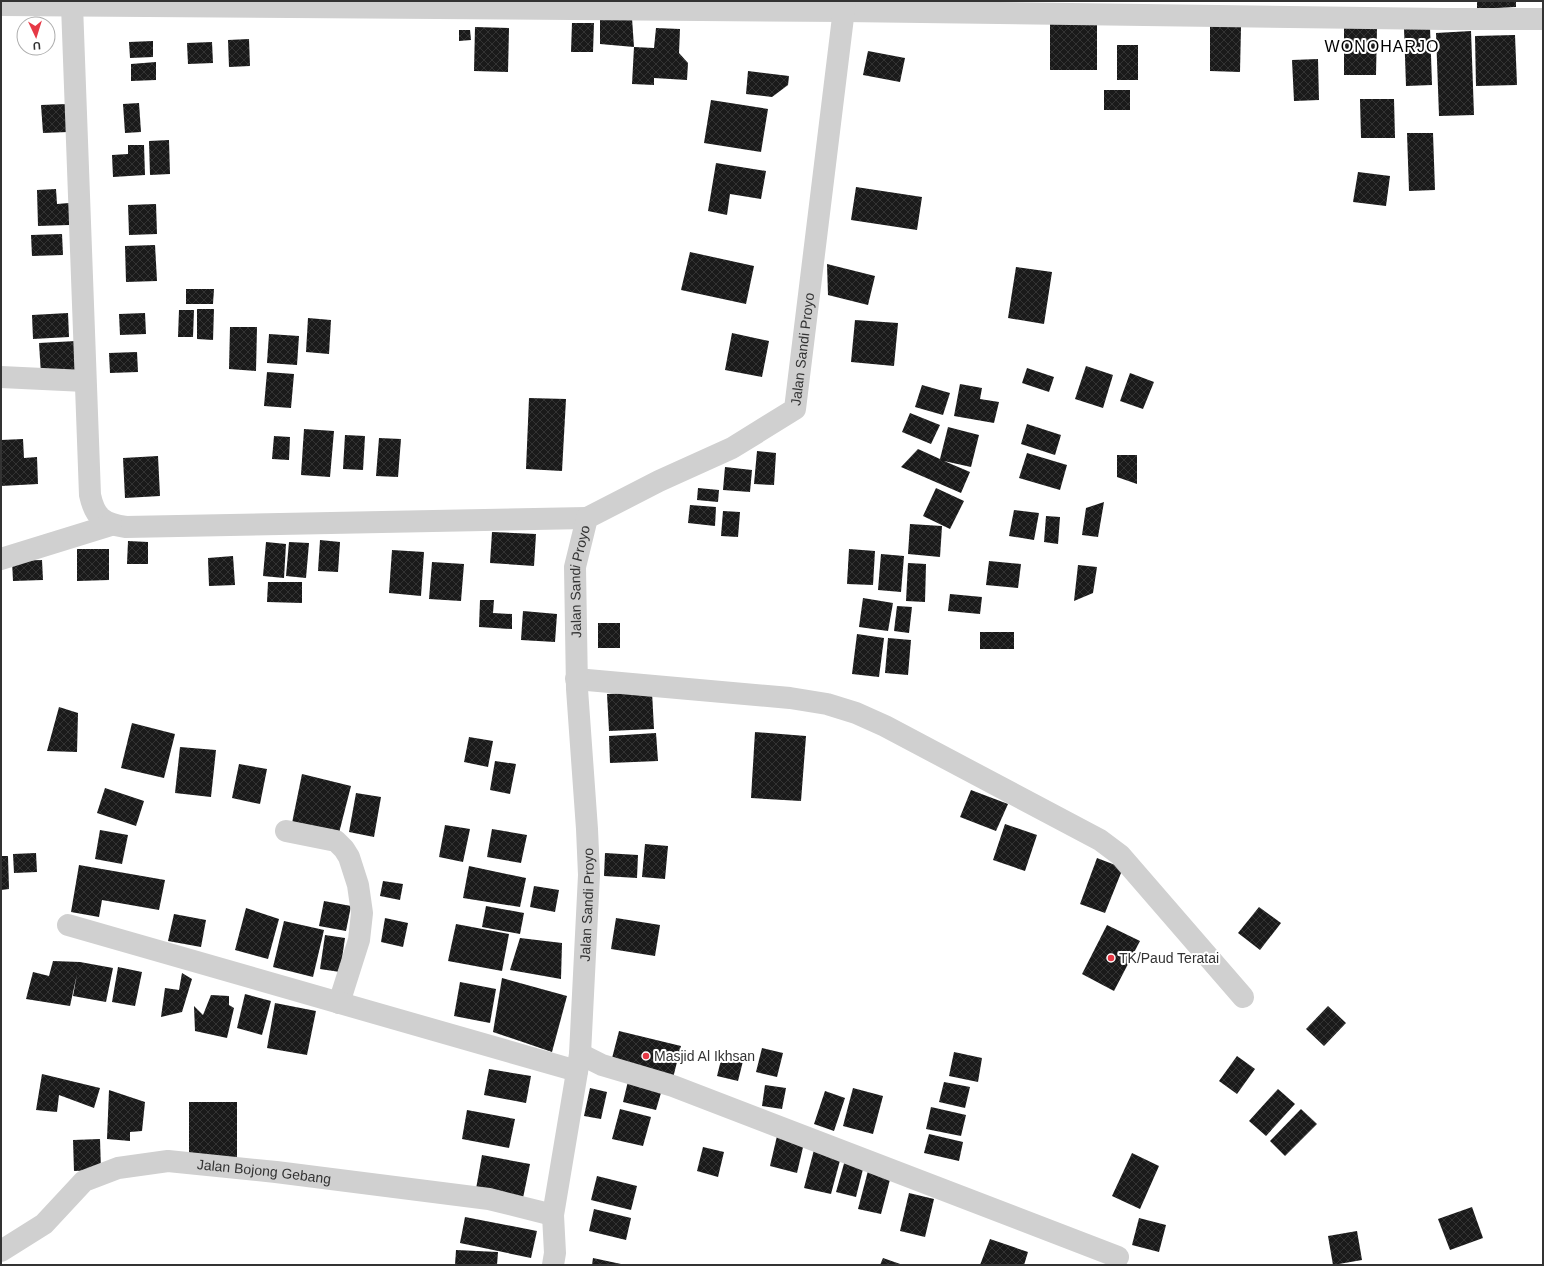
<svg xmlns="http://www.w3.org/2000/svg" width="1544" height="1266" font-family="Helvetica,sans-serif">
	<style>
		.building { fill: url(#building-cross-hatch) }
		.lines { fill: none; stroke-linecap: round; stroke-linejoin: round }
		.minor { stroke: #d0d0d0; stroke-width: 22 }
		.poi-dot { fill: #e63946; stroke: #fff; stroke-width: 1.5 }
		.labels { text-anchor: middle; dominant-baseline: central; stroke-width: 4; stroke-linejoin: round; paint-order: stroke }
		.street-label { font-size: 14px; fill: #333; stroke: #fff }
		.poi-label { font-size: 14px; fill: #333; stroke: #fff; text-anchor: start }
		.quarter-label { font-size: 16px; letter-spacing: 1px; fill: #000; stroke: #fff }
	</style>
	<defs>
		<pattern id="building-cross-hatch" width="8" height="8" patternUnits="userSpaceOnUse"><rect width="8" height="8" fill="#1a1a1a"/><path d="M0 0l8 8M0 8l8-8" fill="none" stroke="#333"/></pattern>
	</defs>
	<rect width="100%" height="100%" fill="#fff"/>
	<g class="building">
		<path d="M1477,1H1516V7L1477,9Z"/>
		<path d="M600,18H632L634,47L654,48L656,28L680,29L679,53L688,63L687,80L654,78V85L632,84L634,47L600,44Z"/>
		<path d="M572,23H594L593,52H571Z"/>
		<rect x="1050" y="23" width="47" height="47"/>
		<path d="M1210,26L1241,27L1240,72L1210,71Z"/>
		<path d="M475,27L509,28L508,72L474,71Z"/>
		<path d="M1430,27L1432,85L1406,86L1404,28Z"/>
		<path d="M1344,28H1377L1376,75H1344Z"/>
		<path d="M459,30H470L471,40L459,41Z"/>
		<path d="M1471,31L1474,115L1439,116L1436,33Z"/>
		<path d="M1515,35L1517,85L1476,86L1475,36Z"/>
		<path d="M249,39L250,66L229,67L228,40Z"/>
		<path d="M153,41V57L130,58L129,42Z"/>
		<path d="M212,42L213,63L188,64L187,43Z"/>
		<rect x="1117" y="45" width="21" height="35"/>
		<path d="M868,51L905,58L900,82L863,75Z"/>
		<path d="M1318,59L1319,100L1294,101L1292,60Z"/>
		<path d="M156,62V80L131,81V64Z"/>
		<path d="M748,71L789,76L788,85L772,97L746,94Z"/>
		<rect x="1104" y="90" width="26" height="20"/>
		<path d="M1360,99H1394L1395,138H1361Z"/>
		<path d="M711,100L768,109L761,152L704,143Z"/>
		<path d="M139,103L141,132L125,133L123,104Z"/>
		<path d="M67,104L68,132L43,133L41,105Z"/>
		<path d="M1407,133H1433L1435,190L1409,191Z"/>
		<path d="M169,140L170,174L150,175L149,141Z"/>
		<path d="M128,145H144L145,175L113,177L112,155L128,154Z"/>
		<path d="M716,163L766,171L761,199L730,194L727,215L708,211Z"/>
		<path d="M1358,172L1390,176L1386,206L1353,202Z"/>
		<path d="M856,187L922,197L917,230L851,220Z"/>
		<path d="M56,189L57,204L69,203V225L38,226L37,190Z"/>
		<path d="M156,204L157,234L129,235L128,205Z"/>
		<path d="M62,234L63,255L32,256L31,235Z"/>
		<path d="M155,245L157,281L126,282L125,246Z"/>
		<path d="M690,252L754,266L746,304L681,290Z"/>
		<path d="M827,264L875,276L868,305L828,295Z"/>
		<path d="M1016,267L1052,272L1044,324L1008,318Z"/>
		<path d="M186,289H214L213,304H186Z"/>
		<path d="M197,309H214L213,340L197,339Z"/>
		<path d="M179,310H194L193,337H178Z"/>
		<path d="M68,313L69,337L33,339L32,315Z"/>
		<path d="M145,313L146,334L120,335L119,314Z"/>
		<path d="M308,318L331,320L329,354L306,352Z"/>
		<path d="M855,320L898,323L894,366L851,362Z"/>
		<path d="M230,327H257L256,371L229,369Z"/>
		<path d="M732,333L769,341L762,377L725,370Z"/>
		<path d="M269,334L299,336L297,365L267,363Z"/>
		<path d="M76,341L78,372L41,374L39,343Z"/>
		<path d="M137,352L138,372L110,373L109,353Z"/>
		<path d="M1086,366L1113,375L1103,408L1075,399Z"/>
		<path d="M1027,368L1054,377L1049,392L1022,383Z"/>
		<path d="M267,372L294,374L291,408L264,406Z"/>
		<path d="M1130,373L1154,382L1143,409L1120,401Z"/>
		<path d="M960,384L982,388L980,399L999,402L994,423L954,416Z"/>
		<path d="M922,385L950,393L943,415L915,407Z"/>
		<path d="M529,398L566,399L562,471L526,469Z"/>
		<path d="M910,413L940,425L931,444L902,432Z"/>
		<path d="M1027,424L1061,435L1055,455L1021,444Z"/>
		<path d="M948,427L979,435L971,467L944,461L970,472L961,493L901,467L918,449L940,459Z"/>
		<path d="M304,429L334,431L330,477L301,475Z"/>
		<path d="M345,435L365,436L363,470L343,469Z"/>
		<path d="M274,436L290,437L289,460L272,459Z"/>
		<path d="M379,438L401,439L398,477L376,476Z"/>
		<path d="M23,439L24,458L37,457L38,484L1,486V440Z"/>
		<path d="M757,451L776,453L774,485L754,484Z"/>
		<path d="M1027,453L1067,465L1060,490L1019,478Z"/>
		<path d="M1117,455H1137V484L1117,477Z"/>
		<path d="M158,456L160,496L125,498L123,458Z"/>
		<path d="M725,467L752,470L750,492L723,490Z"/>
		<path d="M698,488L719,490L718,502L697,500Z"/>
		<path d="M936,488L964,501L950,529L923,516Z"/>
		<path d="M1104,502L1098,537L1082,535L1086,508Z"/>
		<path d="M690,505L716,507L715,526L688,523Z"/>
		<path d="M1014,510L1039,513L1034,540L1009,536Z"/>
		<path d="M723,511L740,512L738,537L721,536Z"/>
		<path d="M1046,516L1060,517L1058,544L1044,542Z"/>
		<path d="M910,524L942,526L940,557L908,554Z"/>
		<path d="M492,532L536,534L534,566L490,563Z"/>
		<path d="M320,540L340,542L338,572L318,571Z"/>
		<path d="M128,541L148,542V564H127Z"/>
		<path d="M266,542L286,544L284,578L263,576Z"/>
		<path d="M289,542L309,543L306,578L286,576Z"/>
		<path d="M77,549H109V580L77,581Z"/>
		<path d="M849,549L875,551L873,585L847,584Z"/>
		<path d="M392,550L424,552L421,596L389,593Z"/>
		<path d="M881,554L904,556L901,592L878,590Z"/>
		<path d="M233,556L235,585L209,586L208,558Z"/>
		<path d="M42,560L43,580L13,581L12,561Z"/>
		<path d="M989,561L1021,564L1018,588L986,585Z"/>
		<path d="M432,562L464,564L461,601L429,599Z"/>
		<path d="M908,563L926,564L925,602L906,601Z"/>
		<path d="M1078,565L1097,567L1093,593L1074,601Z"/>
		<path d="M268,582H302V603L267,602Z"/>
		<path d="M950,594L982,597L980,614L948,611Z"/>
		<path d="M863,598L893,603L888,631L859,627Z"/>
		<path d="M480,600H494L493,613L512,614V629L479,627Z"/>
		<path d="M897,606L912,607L909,633L894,631Z"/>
		<path d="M523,611L557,614L555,642L521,640Z"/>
		<rect x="598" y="623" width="22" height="25"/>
		<rect x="980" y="632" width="34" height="17"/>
		<path d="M857,634L884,638L879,677L852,674Z"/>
		<path d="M888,638L911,640L908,675L885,673Z"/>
		<path d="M652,692L654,729L609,731L607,694Z"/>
		<path d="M59,707L78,713L77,752L47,751Z"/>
		<path d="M132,723L175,734L164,778L121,768Z"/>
		<path d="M755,732L806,736L801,801L751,798Z"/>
		<path d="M656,733L658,761L610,763L609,736Z"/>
		<path d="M469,737L493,741L488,767L464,762Z"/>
		<path d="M180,747L216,750L211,797L175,793Z"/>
		<path d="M495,761L516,764L510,794L490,790Z"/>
		<path d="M239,764L267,769L260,804L232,798Z"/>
		<path d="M302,774L351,786L339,833L292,823Z"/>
		<path d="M105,788L144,801L136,826L97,813Z"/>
		<path d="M971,790L1008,804L996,831L960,817Z"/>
		<path d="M356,793L381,797L374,837L349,832Z"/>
		<path d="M1005,824L1037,835L1025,871L993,860Z"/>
		<path d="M445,825L470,829L463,862L439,857Z"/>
		<path d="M492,829L527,835L521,863L487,857Z"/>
		<path d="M100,830L128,835L122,864L95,859Z"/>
		<path d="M645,844L668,846L665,879L642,877Z"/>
		<path d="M36,853L37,872L14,873L13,854Z"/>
		<path d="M605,853L638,855L637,878L604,876Z"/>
		<path d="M1,856H8L9,889L1,890Z"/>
		<path d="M1097,858L1123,868L1105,913L1080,904Z"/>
		<path d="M79,865L165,880L159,910L102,900L99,917L71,912Z"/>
		<path d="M469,866L526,878L520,907L463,898Z"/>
		<path d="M383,881L403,884L400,900L380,896Z"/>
		<path d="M534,886L559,890L555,912L530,907Z"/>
		<path d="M324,901L351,906L346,931L319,926Z"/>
		<path d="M486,906L524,913L520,934L482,927Z"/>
		<path d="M1259,907L1281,923L1260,950L1238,933Z"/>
		<path d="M246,908L279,919L268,959L235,950Z"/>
		<path d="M174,914L206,920L201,947L168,941Z"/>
		<path d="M385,918L408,923L403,947L381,942Z"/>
		<path d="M616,918L660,925L655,956L611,949Z"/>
		<path d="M284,921L324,930L313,977L273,967Z"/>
		<path d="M456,924L509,934L502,971L448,961Z"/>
		<path d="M1107,925L1140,941L1114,991L1082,974Z"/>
		<path d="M325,935L345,938L340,972L320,969Z"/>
		<path d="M520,938L562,943L561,979L510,970Z"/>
		<path d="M53,961L80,962L113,968L106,1002L73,996L77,974L70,1006L26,999L33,972L49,976Z"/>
		<path d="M118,967L142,972L135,1006L112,1002Z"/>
		<path d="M182,973L192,979L182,1012L161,1017L165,988L179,990Z"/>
		<path d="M502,978L567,996L552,1052L493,1032Z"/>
		<path d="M460,982L496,989L490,1023L454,1016Z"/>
		<path d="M245,994L271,1001L262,1035L237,1028Z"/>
		<path d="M211,995L229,996V1005L234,1008L227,1038L195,1031L194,1006L203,1015Z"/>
		<path d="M275,1003L316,1011L307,1055L267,1048Z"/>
		<path d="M1328,1006L1346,1023L1324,1046L1306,1029Z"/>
		<path d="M619,1031L681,1046L672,1082L610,1066Z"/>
		<path d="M762,1048L783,1053L777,1077L756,1072Z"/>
		<path d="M723,1052L744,1057L738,1081L717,1076Z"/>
		<path d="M954,1052L982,1058L978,1082L949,1076Z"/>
		<path d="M1237,1056L1255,1069L1237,1094L1219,1081Z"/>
		<path d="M489,1069L531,1076L526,1103L484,1095Z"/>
		<path d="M42,1074L100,1088L94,1108L59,1095L57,1112L36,1110Z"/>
		<path d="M629,1077L663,1086L656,1110L623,1102Z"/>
		<path d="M944,1082L970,1087L965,1108L939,1102Z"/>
		<path d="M765,1085L786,1088L782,1109L762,1106Z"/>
		<path d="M590,1088L607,1092L601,1119L584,1116Z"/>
		<path d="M853,1088L883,1096L873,1134L843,1126Z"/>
		<path d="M1278,1089L1295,1104L1266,1136L1249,1121Z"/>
		<path d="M109,1090L145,1102L142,1131L130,1132V1141L107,1139Z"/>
		<path d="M825,1091L845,1098L834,1131L814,1124Z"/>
		<rect x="189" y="1102" width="48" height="55"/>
		<path d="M931,1107L966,1115L961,1136L926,1129Z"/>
		<path d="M620,1109L651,1117L643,1146L612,1139Z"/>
		<path d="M1301,1109L1317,1124L1285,1156L1270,1141Z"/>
		<path d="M467,1110L515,1119L509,1148L462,1139Z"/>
		<path d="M929,1134L963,1142L959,1161L924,1153Z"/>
		<path d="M777,1136L804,1143L797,1173L770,1166Z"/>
		<path d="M100,1139L101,1170L74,1171L73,1140Z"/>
		<path d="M815,1146L842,1153L831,1194L804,1188Z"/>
		<path d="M703,1147L724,1152L718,1177L697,1171Z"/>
		<path d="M1132,1153L1159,1166L1140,1209L1112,1196Z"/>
		<path d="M482,1155L530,1164L523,1198L476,1189Z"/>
		<path d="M845,1160L864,1165L856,1197L836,1192Z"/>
		<path d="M869,1167L892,1172L881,1214L858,1209Z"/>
		<path d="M597,1176L637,1186L631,1210L591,1200Z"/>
		<path d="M909,1193L934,1199L925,1237L900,1231Z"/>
		<path d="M1472,1207L1483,1238L1450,1250L1438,1219Z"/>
		<path d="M594,1209L631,1218L626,1240L589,1231Z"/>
		<path d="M465,1217L537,1231L531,1258L460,1243Z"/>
		<path d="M1139,1218L1166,1225L1159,1252L1132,1245Z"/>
		<path d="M1357,1231L1362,1260L1333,1265L1328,1236Z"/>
		<path d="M990,1239L1028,1252L1024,1265H980Z"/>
		<path d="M456,1250L498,1252L497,1265H455Z"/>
		<path d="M593,1258L621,1264V1265H592Z"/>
		<path d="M883,1258L903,1265H880Z"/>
	</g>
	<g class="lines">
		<g class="minor">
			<path d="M1,5L844,11L1445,19H1543"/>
			<path d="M72,5L90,495C95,518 104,524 126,527L587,518"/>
			<path d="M1,377L85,381"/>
			<path d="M1,559L111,525"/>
			<path d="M576,679L790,698L827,704L856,713L885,726L1100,840L1120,855L1243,997"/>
			<path d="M286,831L336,841L344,849L349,857L358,885L362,913L359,940L339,1003"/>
			<path d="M68,925L577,1071"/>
			<path d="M580,1054L602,1065L673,1086L1118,1257"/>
			<path id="s1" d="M1,1251L44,1224L84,1181L118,1168L168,1161L276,1172L489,1199L553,1215"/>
			<path id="s2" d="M553,1265L555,1253L553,1215L580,1054L589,875L587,829L577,689L575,567L587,518L659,481L732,448L795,409L845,1"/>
		</g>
	</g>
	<g class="poi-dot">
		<circle cx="1111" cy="958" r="4"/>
		<circle cx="646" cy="1056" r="4"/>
	</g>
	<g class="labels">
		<g class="street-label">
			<text stroke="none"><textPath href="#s2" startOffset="1047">Jalan Sandi Proyo</textPath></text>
			<text stroke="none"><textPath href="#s2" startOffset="687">Jalan Sandi Proyo</textPath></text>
			<text stroke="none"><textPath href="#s2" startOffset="363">Jalan Sandi Proyo</textPath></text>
			<text stroke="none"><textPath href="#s1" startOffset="293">Jalan Bojong Gebang</textPath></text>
		</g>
		<g class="poi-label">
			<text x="1119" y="958">TK/Paud Teratai</text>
			<text x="654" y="1056">Masjid Al Ikhsan</text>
		</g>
		<g class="quarter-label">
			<text x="1382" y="46">WONOHARJO</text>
		</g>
	</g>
	<rect width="1544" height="1266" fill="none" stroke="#333333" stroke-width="4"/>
	<g transform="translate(36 36) rotate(176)"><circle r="19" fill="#ffffff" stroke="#adadad"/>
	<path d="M0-3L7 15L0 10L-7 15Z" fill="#e63946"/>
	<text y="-6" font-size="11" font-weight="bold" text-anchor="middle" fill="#333333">U</text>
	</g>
</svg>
